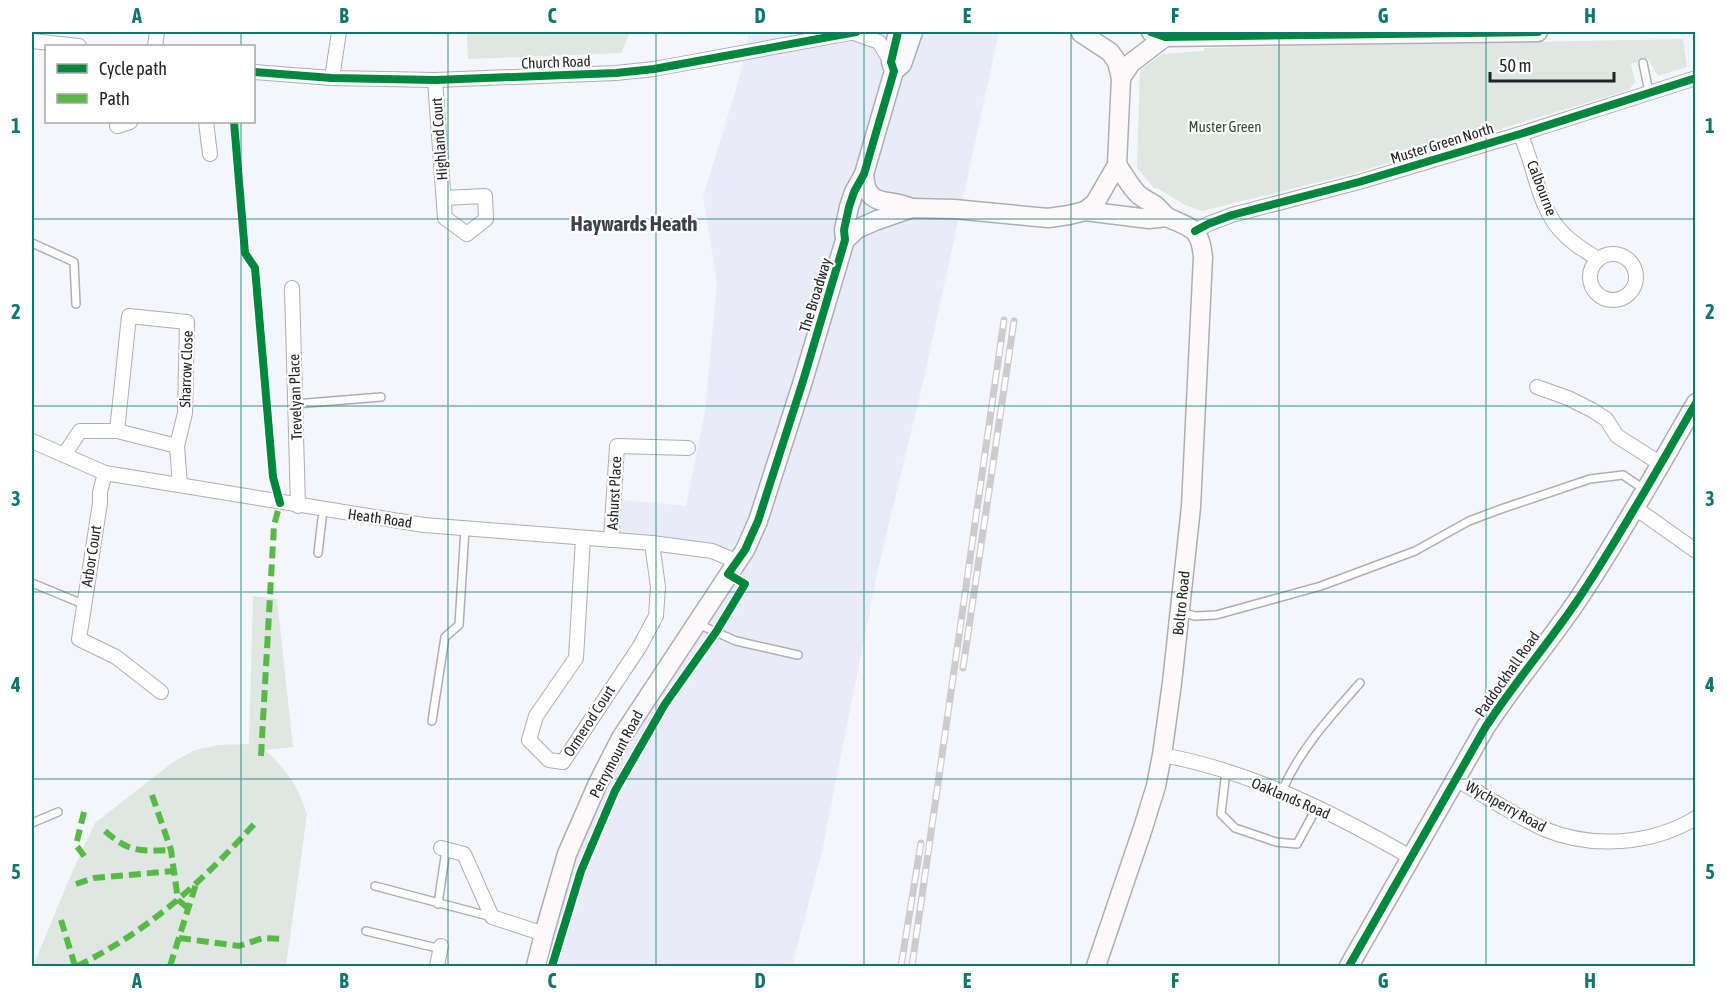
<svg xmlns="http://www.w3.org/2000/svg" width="1727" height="998" font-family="'Asap Condensed',sans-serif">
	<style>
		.built { fill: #e9ecf8 }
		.green { fill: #dee7e1 }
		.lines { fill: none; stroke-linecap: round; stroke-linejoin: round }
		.lane-casing { stroke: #aeaeb2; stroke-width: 10 }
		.street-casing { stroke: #aeaeb2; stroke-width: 16 }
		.secondary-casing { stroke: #aeaeb2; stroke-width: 21 }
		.lane { stroke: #fefefe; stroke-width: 7 }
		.street { stroke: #fefefe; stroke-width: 14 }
		.secondary { stroke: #fbf9fa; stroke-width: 18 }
		.rail-casing { stroke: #ccccce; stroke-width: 7 }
		.rail { stroke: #fff; stroke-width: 4.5; stroke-dasharray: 14; stroke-linecap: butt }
		.quiet { stroke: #58b947; stroke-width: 6; stroke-dasharray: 12 6; stroke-linecap: butt }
		.cycleway-casing { stroke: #fff; stroke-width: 11 }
		.cycleway { stroke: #00873e; stroke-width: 8 }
		.grid { fill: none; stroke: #0f766e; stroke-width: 1.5; stroke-opacity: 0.55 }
		.labels { text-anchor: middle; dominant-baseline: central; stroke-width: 4.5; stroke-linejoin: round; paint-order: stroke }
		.street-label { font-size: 15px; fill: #222326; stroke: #fff }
		.park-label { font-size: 15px; fill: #2f512c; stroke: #fff }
		.district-label { font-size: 21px; font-weight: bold; fill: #3e4047; stroke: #fff }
		.neatline { fill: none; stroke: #0f766e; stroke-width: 2 }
		.grid-label { font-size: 20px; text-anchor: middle; font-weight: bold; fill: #0f766e }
	</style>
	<rect width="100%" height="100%" fill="#f5f6fb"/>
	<path class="built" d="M748,32H999L923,383L877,573L822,852L792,966H536L542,934L621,738L736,561L611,540L613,499L686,506L705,410L717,283L703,197L739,79L748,37Z"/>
	<g class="green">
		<path d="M467,32H630L621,53L468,59Z"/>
		<path d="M1683,39L1687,67L1658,76L1648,59L1631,64L1635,82L1629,90L1352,174L1202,211L1185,205L1157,188H1154L1137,168L1140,70L1162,54L1204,51V48Z"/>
		<path d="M253,596L277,599L293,747L265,750C287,770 298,786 307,814L286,966H33L73,870L95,823L173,762L195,750L219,745L249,744Z"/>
	</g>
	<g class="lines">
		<defs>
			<g id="lane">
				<path d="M1643,63L1649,92"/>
				<path d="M32,243L74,262L76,304"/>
				<path d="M295,404L381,397"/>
				<path d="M318,553L323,510"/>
				<path d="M32,583L83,604"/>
				<path d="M1180,612L1195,616L1216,615L1321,586L1415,551L1469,521L1501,509L1590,479L1623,475L1645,490"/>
				<path d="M698,624L736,641L798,655"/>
				<path d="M432,721L445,637L459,625L465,529"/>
				<path d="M1226,771L1221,814L1235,828L1276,842L1297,844L1317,807"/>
				<path d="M1282,791C1300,749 1330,717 1360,683"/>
				<path d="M32,823L58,812"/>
				<path d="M375,886L492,917"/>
				<path d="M438,904L446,850"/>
				<path d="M366,931L441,949"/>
			</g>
			<g id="street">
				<path d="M854,33L879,42L891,62"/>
				<path d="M32,41L79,46"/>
				<path d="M155,46L157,32"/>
				<path d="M254,72L332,78L435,80L616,73L654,69L856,32"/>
				<path d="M332,78L339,32"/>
				<path d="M435,80L445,218L467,234L486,219L485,196L444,198"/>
				<path d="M206,122L210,154"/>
				<path d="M117,126L130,122"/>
				<path d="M1520,134C1535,165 1537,204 1560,230C1570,242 1584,250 1598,259"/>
				<path d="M1195,231L1208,224L1232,215L1359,182L1520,134L1696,78"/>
				<circle cx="1613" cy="277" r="23"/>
				<path d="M292,288L298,506"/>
				<path d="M1537,387L1568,398L1592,410L1606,419L1617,436L1661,464"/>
				<path d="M117,431L129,316L187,322L185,413L177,446"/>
				<path d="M32,441L105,473L424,525L652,543L712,551L736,561"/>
				<path d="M64,455L80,431H117L177,446L180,485"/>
				<path d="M105,473L100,492V503L79,639L116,657L161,692"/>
				<path d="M1634,507L1696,551"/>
				<path d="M583,538L576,658L536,716L529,740L549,760L563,762L640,646L656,616L658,587L652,543"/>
				<path d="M611,540L617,446L688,448"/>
				<path d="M1162,755C1251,771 1334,813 1412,858"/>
				<path d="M1455,779C1485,795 1513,815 1544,829C1592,849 1651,845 1696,818"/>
				<path d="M441,848L464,854L492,917L544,934"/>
				<path d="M437,966L441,946"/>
			</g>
			<g id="secondary">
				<path d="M1151,32L1165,37L1538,32"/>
				<path d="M1081,33L1110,52L1117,62L1121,78L1117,165L1095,203L1085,211"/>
				<path d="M894,71L891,62L898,32"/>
				<path d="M1121,78L1131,63L1165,37"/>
				<path d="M864,174C866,210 889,197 911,208"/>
				<path d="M845,240L857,229L875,221L912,208L954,209L1048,218L1069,215L1085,211L1149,219L1167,217"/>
				<path d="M536,966L544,934L567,854L598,783L621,738L745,550L758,521L803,381L845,240L844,230L849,207L854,192L864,174L894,71L902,64L913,32"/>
				<path d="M1096,966L1143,828L1156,786L1162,755L1172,683L1191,507L1203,257C1200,228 1193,229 1169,218C1164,215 1160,209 1155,205C1150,202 1144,199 1139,195C1129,186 1125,175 1117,165"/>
				<path d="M1349,966L1485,728C1514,683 1549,643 1579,598C1621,535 1658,468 1696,403"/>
			</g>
		</defs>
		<use href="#lane" class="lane-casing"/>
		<use href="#street" class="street-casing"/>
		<use href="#secondary" class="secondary-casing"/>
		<use href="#lane" class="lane"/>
		<use href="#street" class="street"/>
		<use href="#secondary" class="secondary"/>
		<defs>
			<g id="rail">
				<path d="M963,668L1014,321"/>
				<path d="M901,966L921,843"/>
				<path d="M912,966L1004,320"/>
			</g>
		</defs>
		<use href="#rail" class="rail-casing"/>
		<use href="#rail" class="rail"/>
		<g class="quiet">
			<path d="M261,756L274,525L280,503L278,498"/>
			<path d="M152,795L171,850L178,900L188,908"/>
			<path d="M84,812L76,845L87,860"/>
			<path d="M105,831C130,853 139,851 171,850"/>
			<path d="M76,884L94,878L174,871"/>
			<path d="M61,920L75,966"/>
			<path d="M179,938L239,946L263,938L282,939"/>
			<path d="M77,966C149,931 203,881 256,822"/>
			<path d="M170,966L196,884"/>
		</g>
		<defs>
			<g id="cycleway">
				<path d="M1151,32L1165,37L1538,32"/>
				<path d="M254,72L332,78L435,80L616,73L654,69L856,32"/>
				<path d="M234,122L245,253L255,268L273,477L280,503"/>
				<path d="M1195,231L1208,224L1232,215L1359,182L1520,134L1696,78"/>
				<path d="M552,966L581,871L615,791L665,704L716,632L745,584L728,574L745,550L758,521L803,381L845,240L844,230L849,207L854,192L864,174L894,71L891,62L898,32"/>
				<path d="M1349,966L1485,728C1514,683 1549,643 1579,598C1621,535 1658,468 1696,403"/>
			</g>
		</defs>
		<use href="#cycleway" class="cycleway-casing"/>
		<use href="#cycleway" class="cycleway"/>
	</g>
	<path class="grid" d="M241,32V46M448,32V966M656,32V966M864,32V966M1071,32V966M1279,32V966M1486,32V966M241,122V966M32,219H1696M32,406H1696M32,592H1696M32,779H1696"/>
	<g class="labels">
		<g class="street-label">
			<text transform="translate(556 62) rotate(-2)">Church Road</text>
			<text transform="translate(439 139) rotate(-94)">Highland Court</text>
			<text transform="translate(1442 143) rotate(-17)">Muster Green North</text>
			<text transform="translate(1542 188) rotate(69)">Calbourne</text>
			<text transform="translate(815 295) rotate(-73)">The Broadway</text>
			<text transform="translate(186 369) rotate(-88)">Sharrow Close</text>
			<text transform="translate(295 397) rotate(-92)">Trevelyan Place</text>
			<text transform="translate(614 493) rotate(-87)">Ashurst Place</text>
			<text transform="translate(380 518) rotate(8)">Heath Road</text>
			<text transform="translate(91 556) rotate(-81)">Arbor Court</text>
			<text transform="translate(1181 603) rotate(-84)">Boltro Road</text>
			<text transform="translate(1507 674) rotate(-55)">Paddockhall Road</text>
			<text transform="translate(589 721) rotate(-57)">Ormerod Court</text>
			<text transform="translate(616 754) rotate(-62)">Perrymount Road</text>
			<text transform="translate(1291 798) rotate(23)">Oaklands Road</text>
			<text transform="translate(1506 806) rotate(29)">Wychperry Road</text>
		</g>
		<g class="park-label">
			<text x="1225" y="126">Muster Green</text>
		</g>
		<g class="district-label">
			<text x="634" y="223">Haywards Heath</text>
		</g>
	</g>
	<rect width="1727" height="998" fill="none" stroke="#ffffff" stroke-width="66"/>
	<rect x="45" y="45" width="210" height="78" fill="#ffffff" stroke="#a7a7a8" stroke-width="1.5"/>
	<rect x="57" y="64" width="30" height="9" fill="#00873e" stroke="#a7a7a8" stroke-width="1.5"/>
	<text x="99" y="75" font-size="18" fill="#222326">Cycle path</text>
	<rect x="57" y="94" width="30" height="9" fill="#58b947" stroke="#a7a7a8" stroke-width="1.5"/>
	<text x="99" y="105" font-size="18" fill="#222326">Path</text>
	<path d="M1490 72v9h124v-9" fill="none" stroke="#222326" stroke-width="3"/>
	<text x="1499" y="72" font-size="18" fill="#222326" stroke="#ffffff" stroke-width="4.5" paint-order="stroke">50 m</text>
	<rect x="33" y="33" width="1661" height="932" class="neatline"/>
	<g class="grid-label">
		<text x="137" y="23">A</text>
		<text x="344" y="23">B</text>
		<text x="552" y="23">C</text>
		<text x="760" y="23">D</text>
		<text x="967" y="23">E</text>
		<text x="1175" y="23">F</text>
		<text x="1383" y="23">G</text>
		<text x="1590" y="23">H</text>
		<text x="16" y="133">1</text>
		<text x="1710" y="133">1</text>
		<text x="16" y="319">2</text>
		<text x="1710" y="319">2</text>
		<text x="16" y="506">3</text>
		<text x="1710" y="506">3</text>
		<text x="16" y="692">4</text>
		<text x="1710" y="692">4</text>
		<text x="16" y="879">5</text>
		<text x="1710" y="879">5</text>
		<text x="137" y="988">A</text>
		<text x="344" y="988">B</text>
		<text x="552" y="988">C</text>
		<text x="760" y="988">D</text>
		<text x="967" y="988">E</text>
		<text x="1175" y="988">F</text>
		<text x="1383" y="988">G</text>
		<text x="1590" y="988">H</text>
	</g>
</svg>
